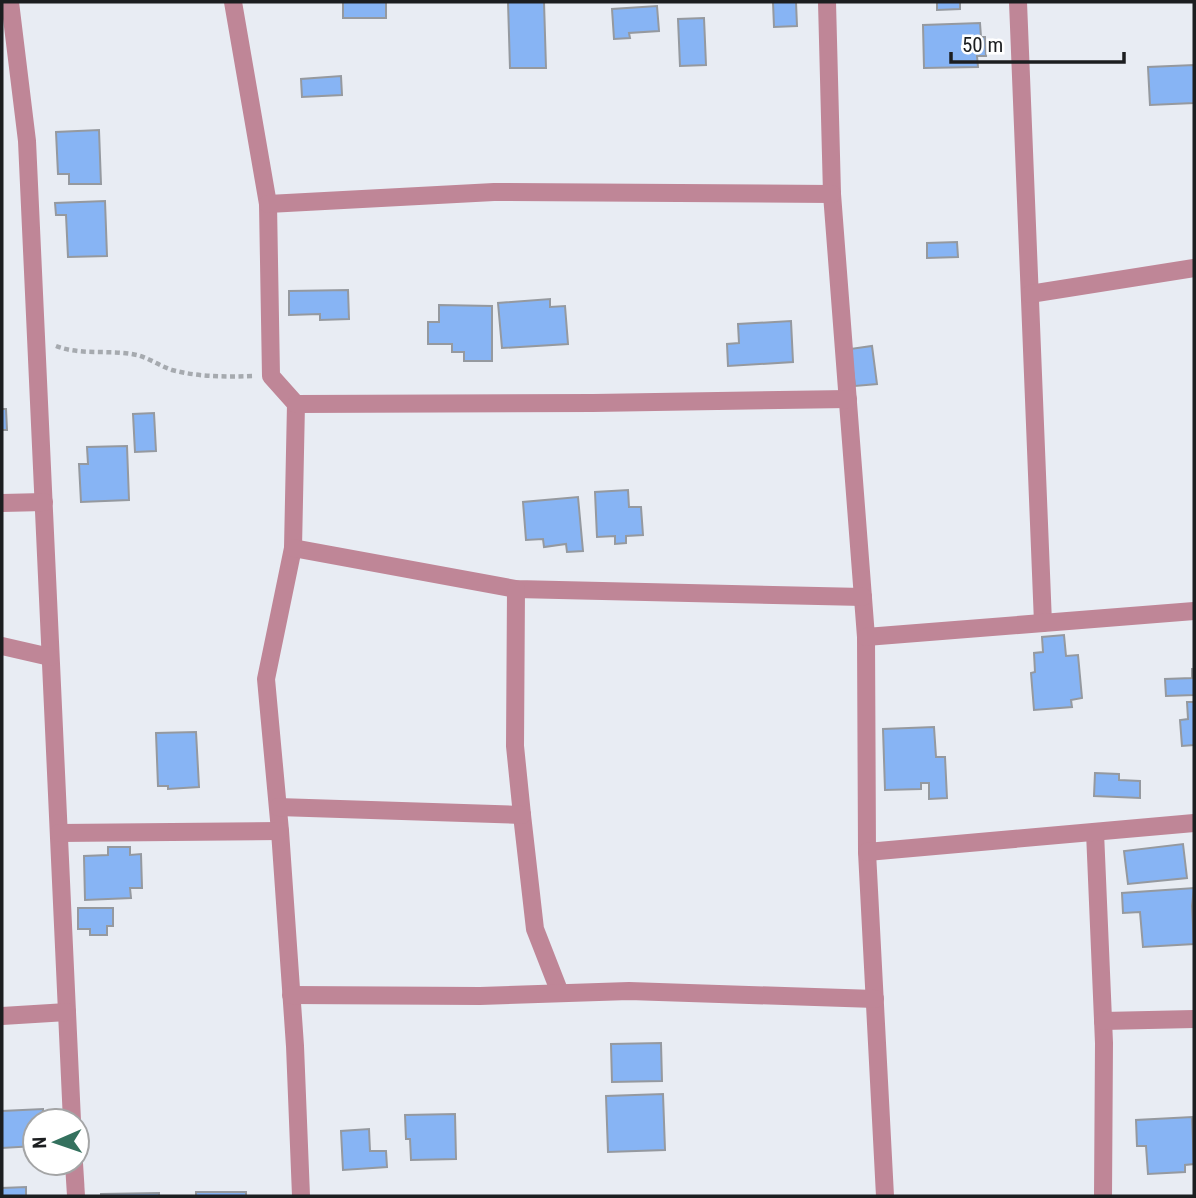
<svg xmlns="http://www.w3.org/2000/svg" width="1196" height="1198" font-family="'Roboto Condensed',sans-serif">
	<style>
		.building { fill: #87b4f4; stroke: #95999f; stroke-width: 2 }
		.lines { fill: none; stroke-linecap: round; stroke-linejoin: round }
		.path { stroke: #a6aaaf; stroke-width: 4.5; stroke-dasharray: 5 3.5; stroke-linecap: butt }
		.street { stroke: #bf8697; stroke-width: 18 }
	</style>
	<rect width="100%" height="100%" fill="#e8ecf3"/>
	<g class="building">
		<rect x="343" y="2" width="43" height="16"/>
		<path d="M508,2H544L546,68H510Z"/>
		<path d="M773,2H796L797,26L774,27Z"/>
		<path d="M937,2H960V9L937,10Z"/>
		<path d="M657,6L659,31L629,33L630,38L614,39L612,9Z"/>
		<path d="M704,18L706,65L680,66L678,19Z"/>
		<path d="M980,23L981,37H985L986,56H977L978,67L924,68L923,25Z"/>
		<path d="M1194,65V103L1150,105L1148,67Z"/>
		<path d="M341,76L342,95L302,97L301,79Z"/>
		<path d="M99,130L101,184H69V174H58L56,132Z"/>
		<path d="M105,201L107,256L68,257L66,215H56L55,203Z"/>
		<path d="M957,242L958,257L927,258V243Z"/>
		<path d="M348,290L349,319L320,320V314L289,315V291Z"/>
		<path d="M550,299V307L565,306L568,344L502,348L498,303Z"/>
		<path d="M439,305L492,306V361H464V352H452V344H428V322H439Z"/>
		<path d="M791,321L793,362L728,366L727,344L739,343L738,324Z"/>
		<path d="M872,346L877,384L855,386L850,349Z"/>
		<path d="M2,409H6L7,430H2Z"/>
		<path d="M154,413L156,451L135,452L133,414Z"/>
		<path d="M127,446L129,500L81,502L79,464H88L87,447Z"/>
		<path d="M628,490L629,507H641L643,535L626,536V543L615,544V536L597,537L595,492Z"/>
		<path d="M578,497L583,551L567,552L566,544L544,547L543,539L526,540L523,502Z"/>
		<path d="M1064,635L1066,656L1078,655L1082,698L1071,700L1072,707L1034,710L1031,673L1035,672L1034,653L1043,652L1042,637Z"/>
		<path d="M1192,669H1194V695L1166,696L1165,679L1192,678Z"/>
		<path d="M1187,702H1194V745L1182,746L1180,720L1188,719Z"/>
		<path d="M934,727L936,757H945L947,798L929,799V783H921V789L885,790L883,729Z"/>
		<path d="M196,732L199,787L168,789V786H158L156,733Z"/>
		<path d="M1095,773L1119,774V780L1140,781V798L1094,796Z"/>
		<path d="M1183,844L1187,878L1128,884L1124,851Z"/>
		<path d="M108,847H130V855L141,854L142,888H130L131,898L85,900L84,856L108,855Z"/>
		<path d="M1194,888L1192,906L1194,944L1143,947L1140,912L1123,913L1122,893Z"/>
		<path d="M78,908H113V926H107V935H90V929H78Z"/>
		<path d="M661,1043L662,1081L612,1082L611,1044Z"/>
		<path d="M663,1094L665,1150L608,1152L606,1096Z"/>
		<path d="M43,1109V1121H35V1146L2,1148V1111Z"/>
		<path d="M455,1114L456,1159L411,1160L410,1139H406L405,1115Z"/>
		<path d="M1192,1117L1194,1164L1185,1165V1172L1148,1174L1146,1146H1137L1136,1120Z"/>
		<path d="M369,1129L370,1151H386L387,1167L343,1170L341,1131Z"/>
		<path d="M26,1187V1196H2V1188Z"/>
		<rect x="196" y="1192" width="50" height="4"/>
		<path d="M159,1193V1196H101V1194Z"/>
	</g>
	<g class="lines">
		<path class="path" d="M56,346C82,356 110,349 137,355C149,358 160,366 172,370C199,377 225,377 253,376"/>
		<g class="street">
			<path d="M10,2L27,141L72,1121"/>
			<path d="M233,2L268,204L271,376L296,404L293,548L266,679L280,831L295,1046L301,1196"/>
			<path d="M827,2L832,194L866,637L867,852L885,1196"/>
			<path d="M1018,2L1043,623"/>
			<path d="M268,204L494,192L832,194"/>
			<path d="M1030,294L1194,268"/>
			<path d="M296,404L593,403L848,399"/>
			<path d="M2,503L44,502"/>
			<path d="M293,548L516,589L863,597"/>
			<path d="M516,589L515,746L522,815L535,929L560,993"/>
			<path d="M866,637L1194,611"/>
			<path d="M2,646L50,657"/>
			<path d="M278,807L522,815"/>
			<path d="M1095,832L1104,1043L1103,1196"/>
			<path d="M59,833L280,831"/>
			<path d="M867,852L1194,823"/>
			<path d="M291,995L480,996L629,991L875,999"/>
			<path d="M2,1016L67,1012"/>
			<path d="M1103,1021L1194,1019"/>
			<path d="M74,1163L76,1196"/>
		</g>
	</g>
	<rect width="1196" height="1198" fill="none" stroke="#1c1e20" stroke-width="7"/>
	<g transform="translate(56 1142) rotate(268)"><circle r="33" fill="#ffffff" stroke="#a4a5a6" stroke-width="2"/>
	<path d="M0-5L12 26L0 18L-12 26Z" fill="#34715e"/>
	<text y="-10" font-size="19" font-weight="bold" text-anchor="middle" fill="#1c1e20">N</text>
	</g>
	<path d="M951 52v10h173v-10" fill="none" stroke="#1c1e20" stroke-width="3.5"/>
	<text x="962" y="52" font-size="21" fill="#1c1e20" stroke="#ffffff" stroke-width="5" paint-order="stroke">50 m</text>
</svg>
